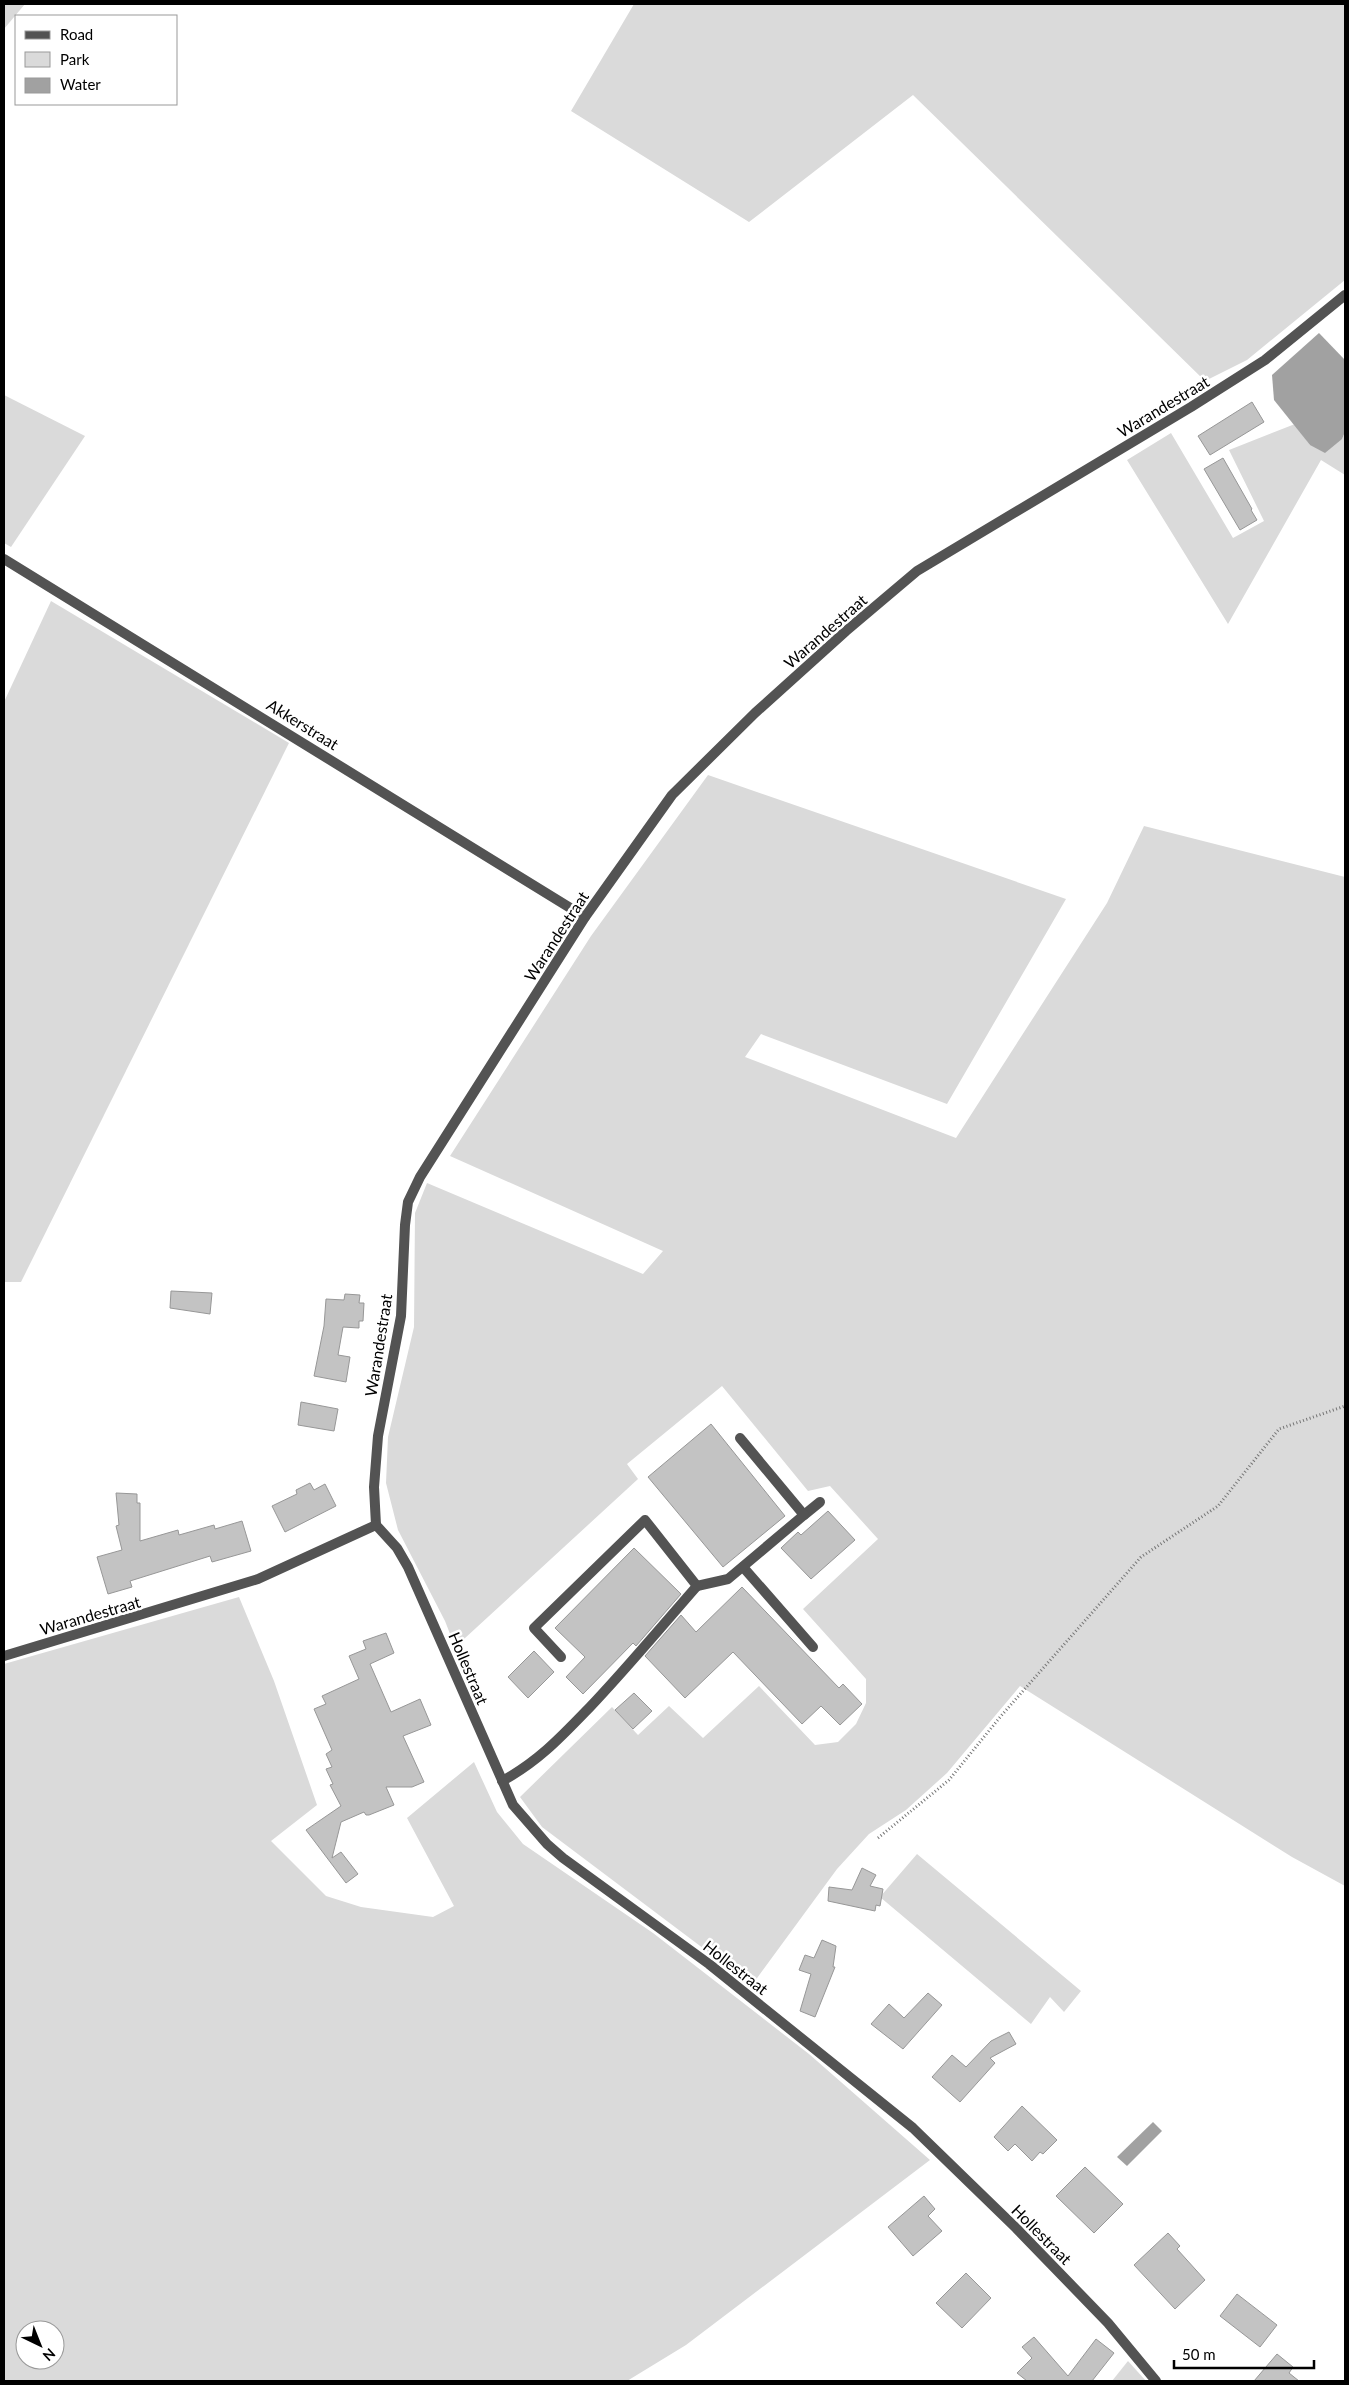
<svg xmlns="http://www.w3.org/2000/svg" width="1349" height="2385" font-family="Lato,sans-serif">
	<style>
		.green { fill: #dadada; fill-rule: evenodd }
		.water { fill: #a1a1a1 }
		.building { fill: #c3c3c3; stroke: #979797 }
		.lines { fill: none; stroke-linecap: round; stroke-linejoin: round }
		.path { stroke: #757575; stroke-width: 3; stroke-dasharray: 1 2.5; stroke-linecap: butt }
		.service { stroke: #535353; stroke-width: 10 }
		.minor { stroke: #535353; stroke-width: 10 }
		.labels { text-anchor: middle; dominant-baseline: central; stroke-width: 5; stroke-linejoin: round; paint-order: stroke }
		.street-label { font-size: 16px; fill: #000; stroke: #fff }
	</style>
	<rect width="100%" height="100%" fill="#fff"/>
	<g class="green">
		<path d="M4,4H25L4,29Z"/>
		<path d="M634,4H1345V280L1247,360L1205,381L913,95L749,222L571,111Z"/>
		<path d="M4,395L85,436L11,547L4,543Z"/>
		<path d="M1295,424L1310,445L1342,439L1345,432V475L1321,460L1228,624L1127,460L1171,433L1233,538L1264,521L1229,450Z"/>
		<path d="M51,601L289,743L21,1282H4V702Z"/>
		<path d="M708,775L1066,899L947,1104L761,1034L745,1057L956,1138L1107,903L1144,826L1345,877V1886L1292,1857L1020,1686L947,1773L906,1810L869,1834L837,1869L752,1985L542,1827L520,1797L612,1707L638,1735L669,1706L703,1738L759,1686L815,1745L838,1742L856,1724L866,1703V1679L803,1609L878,1539L830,1486L808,1491L722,1386L627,1464L638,1479L464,1639H452L445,1621L398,1530L386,1483L388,1437L414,1327L415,1213L427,1183L643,1274L663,1251L450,1156L591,936Z"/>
		<path d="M239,1597L274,1681L317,1805L271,1841L326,1896L361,1907L433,1917L454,1906L407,1818L474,1762L497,1812L523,1844L653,1933L809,2054L930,2160L686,2345L627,2381H4V1664ZM25,2330H55V2360H25Z"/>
		<path d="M917,1854L1081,1991L1064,2012L1050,1997L1031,2024L880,1897Z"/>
		<path d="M1128,2361L1146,2381H1112Z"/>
	</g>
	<g class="water">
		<path d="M1319,333L1345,360V432L1342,439L1325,453L1310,445L1274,400L1272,375Z"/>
		<path d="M1153,2122L1162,2131L1127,2166L1117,2157Z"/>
	</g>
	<g class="building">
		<path d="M1252,402L1264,422L1210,455L1198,436Z"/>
		<path d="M1223,458L1252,509L1251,510L1257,520L1240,530L1204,469Z"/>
		<path d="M171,1291L212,1293L210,1314L170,1308Z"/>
		<path d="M345,1294L360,1295L359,1303H364L363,1321H359V1328L343,1327L338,1355L350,1357L346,1382L314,1376L324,1326L326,1299L344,1300Z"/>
		<path d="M301,1402L338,1409L334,1431L298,1425Z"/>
		<path d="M711,1424L785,1516L723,1567L648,1477Z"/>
		<path d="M310,1483L314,1490L325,1484L336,1506L285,1532L272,1506L297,1494L296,1490Z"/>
		<path d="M116,1493L137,1494V1503H140V1541L178,1530L179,1535L214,1525L215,1529L242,1521L251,1551L212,1562L210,1556L130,1581L132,1587L108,1594L97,1557L122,1550L116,1526L119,1525Z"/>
		<path d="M828,1511L855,1540L811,1579L781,1548L798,1532L801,1535Z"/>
		<path d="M634,1548L681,1594L636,1646L633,1643L583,1694L566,1677L585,1657L555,1628Z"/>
		<path d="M742,1587L839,1688L843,1684L862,1704L840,1725L821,1706L802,1724L733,1652L685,1698L645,1656L681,1615L696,1632Z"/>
		<path d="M386,1633L394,1653L370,1664L391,1712L420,1699L431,1725L403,1736L424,1782L412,1787H386L394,1805L369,1815H366L364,1812L341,1822L332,1858L341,1852L358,1874L346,1883L306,1830L341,1806L330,1785L333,1784L326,1769L332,1767L326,1754L332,1750L314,1709L326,1704L322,1696L359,1679L349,1656L366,1649L363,1641Z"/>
		<path d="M534,1651L554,1672L528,1698L508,1677Z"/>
		<path d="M634,1693L652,1711L633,1729L615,1710Z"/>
		<path d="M862,1868L876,1875L870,1886L883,1889L880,1906L876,1905L875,1911L828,1901L829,1887L852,1890Z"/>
		<path d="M822,1940L836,1946L833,1967H835L815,2017L800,2011L811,1974L799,1970L805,1955L814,1958Z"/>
		<path d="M928,1993L942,2005L903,2049L871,2024L889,2004L904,2018Z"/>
		<path d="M1009,2032L1016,2044L990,2058L995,2063L960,2102L932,2077L952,2055L966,2067L991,2041Z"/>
		<path d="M1022,2106L1057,2140L1043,2154L1040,2152L1032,2161L1015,2144L1008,2151L994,2137Z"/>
		<path d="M1085,2167L1123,2204L1094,2233L1056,2196Z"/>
		<path d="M924,2196L935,2209L928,2216L942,2231L913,2256L888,2227Z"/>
		<path d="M1168,2233L1180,2246L1177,2249L1205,2280L1175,2309L1134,2265Z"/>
		<path d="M966,2273L991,2298L962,2328L936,2303Z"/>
		<path d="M1237,2294L1277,2325L1260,2347L1220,2316Z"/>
		<path d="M1034,2337L1068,2376L1096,2339L1114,2353L1092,2381H1027L1017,2373L1032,2358L1022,2347Z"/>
		<path d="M1277,2354L1293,2367L1289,2373L1299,2381H1254Z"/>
	</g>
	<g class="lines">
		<path class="path" d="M878,1838L949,1780L1001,1716L1141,1557L1218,1506L1279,1429L1345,1406"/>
		<g class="service">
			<path d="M804,1515L820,1502"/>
			<path d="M743,1567L813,1647"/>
			<path d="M697,1586L728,1579L804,1515L740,1438"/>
			<path d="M502,1781C538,1762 562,1736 590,1707C627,1668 661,1627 697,1586L645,1520L534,1628L561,1657"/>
		</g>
		<g class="minor">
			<path d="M4,559L585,917"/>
			<path d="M376,1525L374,1487L378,1436L401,1316L405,1225L408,1202L420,1177L585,917L672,795L755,713L846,631L917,571L1191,407L1265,360L1345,295"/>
			<path d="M376,1525L397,1548L408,1567L513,1805L547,1844L563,1858L709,1964L913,2128L1016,2228L1108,2323L1156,2381"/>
			<path d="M4,1656L258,1579L376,1525"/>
		</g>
	</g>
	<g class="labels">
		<g class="street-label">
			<text transform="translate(1163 406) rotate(-31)">Warandestraat</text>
			<text transform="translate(825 631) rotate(-41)">Warandestraat</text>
			<text transform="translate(303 724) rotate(32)">Akkerstraat</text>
			<text transform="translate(556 936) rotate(-57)">Warandestraat</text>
			<text transform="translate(378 1345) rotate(-81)">Warandestraat</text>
			<text transform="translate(90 1615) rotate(-16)">Warandestraat</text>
			<text transform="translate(469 1668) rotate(67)">Hollestraat</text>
			<text transform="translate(736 1967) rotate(38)">Hollestraat</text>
			<text transform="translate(1042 2234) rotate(45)">Hollestraat</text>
		</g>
	</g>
	<rect width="1349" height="2385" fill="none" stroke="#000000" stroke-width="10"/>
	<rect x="15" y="15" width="162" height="90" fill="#ffffff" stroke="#999999"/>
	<rect x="25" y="31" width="25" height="8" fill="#535353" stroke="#999999"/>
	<text x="60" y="40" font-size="15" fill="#000000">Road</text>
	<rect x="25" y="52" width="25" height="15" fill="#dadada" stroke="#999999"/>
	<text x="60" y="65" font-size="15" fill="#000000">Park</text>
	<rect x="25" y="78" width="25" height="15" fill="#a1a1a1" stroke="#999999"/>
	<text x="60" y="90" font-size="15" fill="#000000">Water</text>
	<g transform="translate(40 2345) rotate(137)"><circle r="24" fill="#ffffff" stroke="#999999"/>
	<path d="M0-4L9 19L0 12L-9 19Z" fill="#000000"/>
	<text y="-8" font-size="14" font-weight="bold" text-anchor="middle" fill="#000000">N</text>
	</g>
	<path d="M1174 2360v8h140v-8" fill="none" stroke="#000000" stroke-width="2.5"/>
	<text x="1182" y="2360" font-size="15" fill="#000000" stroke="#ffffff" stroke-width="4" paint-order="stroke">50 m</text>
</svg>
